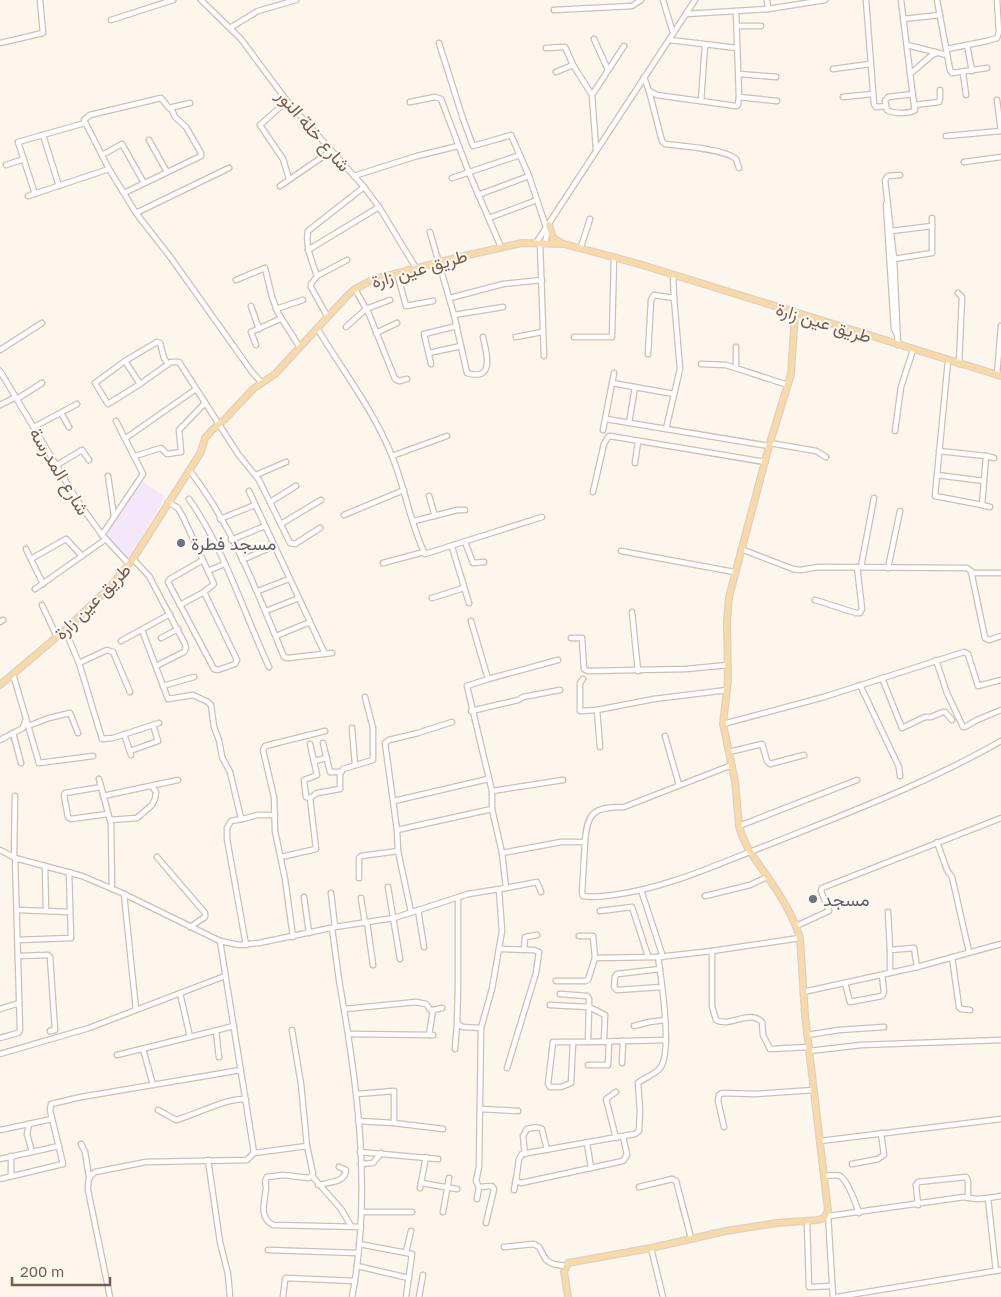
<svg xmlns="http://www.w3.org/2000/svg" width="1001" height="1297" font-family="'Golos Text',Vazirmatn,sans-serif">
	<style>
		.education { fill: #f3e8fa }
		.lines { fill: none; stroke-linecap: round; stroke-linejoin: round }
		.minor-casing { stroke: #d1beb0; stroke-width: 7 }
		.major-casing { stroke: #dad1cd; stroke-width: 8 }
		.minor { stroke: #fff; stroke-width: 4.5 }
		.major { stroke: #fbd9a5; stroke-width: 5.5 }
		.worship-dot { fill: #6b7280; stroke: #fffaf3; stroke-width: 2 }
		.labels { text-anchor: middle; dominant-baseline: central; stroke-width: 4; stroke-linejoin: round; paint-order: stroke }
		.street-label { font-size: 18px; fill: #7a5c4d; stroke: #fffaf3 }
		.worship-label { font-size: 18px; fill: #5b616d; stroke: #fffaf3; text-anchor: start }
	</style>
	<rect width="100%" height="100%" fill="#fdf6ec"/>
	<path class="education" d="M142,481L165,497L130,557H124L106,534Z"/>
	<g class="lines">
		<defs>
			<g id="minor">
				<path d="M201,0L241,39L287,101L364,187L379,207L416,268"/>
				<path d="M663,0L673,33"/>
				<path d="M767,0L768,9"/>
				<path d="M866,0L874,104L876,107L886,106"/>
				<path d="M901,0C905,35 910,70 914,105L915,110C909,114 894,114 887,110L885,101L888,97L913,94"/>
				<path d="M937,0L950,70L952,73L987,68"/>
				<path d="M554,10L632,6L641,0"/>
				<path d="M686,14L768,9L825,0"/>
				<path d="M903,19L940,15"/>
				<path d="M111,20L173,0"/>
				<path d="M737,26H761"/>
				<path d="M230,28L258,11L296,0"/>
				<path d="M594,39L608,70"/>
				<path d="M670,40L737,48"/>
				<path d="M0,43L43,33L40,0"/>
				<path d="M439,43L463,119L473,146L511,135L529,176L546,227"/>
				<path d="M907,45L947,55"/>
				<path d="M967,45L972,71"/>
				<path d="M546,48L565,47L573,65L592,95L596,149"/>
				<path d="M947,49L987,41L997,38L999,32L997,0"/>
				<path d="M833,69L870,64"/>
				<path d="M556,72L573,65"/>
				<path d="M963,73L966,95"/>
				<path d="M739,74L776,77"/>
				<path d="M910,74L932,55L937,53"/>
				<path d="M644,77L649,91L657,95L736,106L738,105L739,97L736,11"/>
				<path d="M649,91L662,141L665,144C681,146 725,149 736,159L739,168"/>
				<path d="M592,95L624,46"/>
				<path d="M739,97L777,101"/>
				<path d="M843,97L872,94"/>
				<path d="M997,100L1001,131"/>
				<path d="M287,101L260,125L283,159L289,179"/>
				<path d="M701,101L705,45"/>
				<path d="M410,102L435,97L441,99L469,173L501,247"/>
				<path d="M190,103L169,108L161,98L90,115L84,120L109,169L136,213L171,258L252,372L262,383"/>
				<path d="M914,105L939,102L940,99V90"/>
				<path d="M43,135L59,186"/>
				<path d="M946,136L1001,131"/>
				<path d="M149,140L167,172"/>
				<path d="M102,155L122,144L144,183"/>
				<path d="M964,162L1001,157"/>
				<path d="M6,165L24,159"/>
				<path d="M354,176L417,156L458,146"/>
				<path d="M452,178L520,155"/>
				<path d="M280,186L331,151"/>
				<path d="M124,193L201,156V153L186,127L175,117L171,108"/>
				<path d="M35,194L18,142L85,123"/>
				<path d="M478,195L529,176"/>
				<path d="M28,196L109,169"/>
				<path d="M886,204L894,329L897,335"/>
				<path d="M136,213L229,168"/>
				<path d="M489,218L537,200"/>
				<path d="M891,231L932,226"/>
				<path d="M430,232L454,315L467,373C496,382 486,351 483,337"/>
				<path d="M536,243L695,0"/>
				<path d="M540,243L544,356"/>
				<path d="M545,243L549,224"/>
				<path d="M581,247L590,219"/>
				<path d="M308,250L379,207"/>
				<path d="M894,259L932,253V218"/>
				<path d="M397,273L406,306L433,301"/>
				<path d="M317,276L347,260"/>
				<path d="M236,280L265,268L272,297L278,313L299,346"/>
				<path d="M355,289L369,314L395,379L399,381L407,379"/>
				<path d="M958,293L962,297L959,364"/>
				<path d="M450,298L503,284L542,280"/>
				<path d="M251,306L259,329"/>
				<path d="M276,309L303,300"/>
				<path d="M454,315L503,307"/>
				<path d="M327,316L311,287V284L317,276C312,261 305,247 308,231L364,187"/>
				<path d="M346,327L366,309L390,300"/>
				<path d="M317,328C342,370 373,409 392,456C405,488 410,523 425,554L542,517"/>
				<path d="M376,333L397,323"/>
				<path d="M516,337L542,332"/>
				<path d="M574,337H612L614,257"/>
				<path d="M256,345L251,332L280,319"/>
				<path d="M898,345L894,259L885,180L888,176L900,175"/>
				<path d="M736,347V367"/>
				<path d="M0,350L42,323"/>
				<path d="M429,353L461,346"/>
				<path d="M648,354L651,300L654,295L674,298L673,275"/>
				<path d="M125,361L140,384L108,404L95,383L125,361L157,342L160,343L164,358L168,364"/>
				<path d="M431,364L424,334L457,326"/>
				<path d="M701,364L726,365L788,385"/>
				<path d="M0,371L77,500L102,535L129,564"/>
				<path d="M997,375L1001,326"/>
				<path d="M612,383L674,394"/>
				<path d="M140,384L171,362H179L238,454L259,480L290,543L295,544L320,528"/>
				<path d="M17,399L42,383"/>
				<path d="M0,405L16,397"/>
				<path d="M61,413L69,427"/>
				<path d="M606,419L769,446"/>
				<path d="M629,423L635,387"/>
				<path d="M34,427L77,404"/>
				<path d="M666,429L680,369L674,298"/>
				<path d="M603,430L614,373"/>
				<path d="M895,431L901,387L913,350"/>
				<path d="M126,438L196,389"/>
				<path d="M770,443L816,451L826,457"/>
				<path d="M939,451L986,456L982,505L935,496L948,361"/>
				<path d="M135,456L161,448L167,454L181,452L179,430L205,403"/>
				<path d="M392,456L447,436"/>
				<path d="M986,456L994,458"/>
				<path d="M635,463L638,441"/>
				<path d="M57,465L82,450L89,460"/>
				<path d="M189,470C232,524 258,594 284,657L288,658L332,653"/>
				<path d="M256,475L286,462"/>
				<path d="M937,475L984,481"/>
				<path d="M108,476L114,516"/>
				<path d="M249,491L325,654"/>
				<path d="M593,492L604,444L608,437L610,436L765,462"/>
				<path d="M429,496L435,516"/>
				<path d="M189,499C225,550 243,611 269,667"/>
				<path d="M168,502L178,508L183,517L214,584L204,592L180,605"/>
				<path d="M270,502L296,486"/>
				<path d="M982,505L990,507"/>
				<path d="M344,515L404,490"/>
				<path d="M220,519L255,505"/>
				<path d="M414,521L457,510H465"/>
				<path d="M281,524L321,500"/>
				<path d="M102,535L143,474L116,421"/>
				<path d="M231,540L265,526"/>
				<path d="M465,542L473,563L484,562"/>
				<path d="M452,547L469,603"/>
				<path d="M26,549L43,584"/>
				<path d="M741,549L793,569L800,570L819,567L967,568L971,571L985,638L989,640L1001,636"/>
				<path d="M621,551L734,572"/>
				<path d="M31,559L66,539L82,556"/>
				<path d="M133,559L149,576L185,644L186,648L184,652L156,666"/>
				<path d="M203,560L170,579L168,582L214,669L218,670L235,664L237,660L204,592"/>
				<path d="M242,560L274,546"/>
				<path d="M383,563L424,552"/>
				<path d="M861,567L874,498"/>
				<path d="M888,568L900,511"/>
				<path d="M208,571L224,564"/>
				<path d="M971,573H1001"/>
				<path d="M35,589L106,539"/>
				<path d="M258,591L289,579"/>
				<path d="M432,598L464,588"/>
				<path d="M815,600L856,613H860L862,609L857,567"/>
				<path d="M42,605L57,637"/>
				<path d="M266,611L299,598"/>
				<path d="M632,612L638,671"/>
				<path d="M471,621L488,679"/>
				<path d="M0,622L3,620"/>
				<path d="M65,630L79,663L102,739L113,738L159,723"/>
				<path d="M142,630L168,699L193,695L208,702L211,705L214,727L219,740L222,757L230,772L241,818L243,819L257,815H275"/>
				<path d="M276,636L310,622"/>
				<path d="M161,638L178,629"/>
				<path d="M571,638H582L584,669L588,671L686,669L728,665"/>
				<path d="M121,641L170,614"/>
				<path d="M936,660L947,693L963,727H965L977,720L1001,710"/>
				<path d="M79,663L107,650L113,652L130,692"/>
				<path d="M13,674L39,763L93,756"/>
				<path d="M882,678L902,728L925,717H931L943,712H945L952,720"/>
				<path d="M583,679L580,683V711L597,710"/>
				<path d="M860,685L899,767L900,776"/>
				<path d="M163,686L194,677"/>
				<path d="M471,711L518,700L523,697L560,690"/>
				<path d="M723,724L824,697L964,652L968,654L978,686L1001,680"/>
				<path d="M28,726L49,718L70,713L78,733"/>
				<path d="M352,728L355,765"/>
				<path d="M13,733L21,763"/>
				<path d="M124,734L131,755"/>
				<path d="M665,736L679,785"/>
				<path d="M0,740L23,728L25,721"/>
				<path d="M323,743L330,772H341"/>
				<path d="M600,747L597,710L654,699L727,690"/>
				<path d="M130,751L158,741L153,725"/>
				<path d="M729,752L762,744L767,761L770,764L804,755"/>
				<path d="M314,761L327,758"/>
				<path d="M99,779L111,824L112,889"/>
				<path d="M101,787L65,793L64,795L68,817L71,819L108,814"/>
				<path d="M492,791L563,780"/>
				<path d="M103,796L178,780"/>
				<path d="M310,798L306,797L304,780L317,775L310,744"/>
				<path d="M394,801L488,779"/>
				<path d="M242,819L231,821L227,828V839L246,945"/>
				<path d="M110,820L137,818L152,805L155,799L156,792L152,786"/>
				<path d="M739,826L857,780"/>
				<path d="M397,830L492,809"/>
				<path d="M585,842C587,812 594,807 624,807L732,765"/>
				<path d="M937,842L947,870L952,877L969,952"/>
				<path d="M0,850L15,858L82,876L122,893L220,941L239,945L259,943L335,927L394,918L468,894L506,888L502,853L492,809V791L467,686L488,679L558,660"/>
				<path d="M502,853L561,842H585L582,893L583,896C593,898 603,896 613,895C667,888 715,865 765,846C845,814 926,784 1001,741"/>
				<path d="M14,857L15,796"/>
				<path d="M157,857L205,913V917L190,927"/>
				<path d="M281,857L316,849L310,798L317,793L340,789V774L343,769L373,760V728L365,697"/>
				<path d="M45,866L46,910"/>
				<path d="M359,878V858L361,856L398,851"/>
				<path d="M388,887L400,959"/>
				<path d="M506,888L537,882L541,892"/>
				<path d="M641,890L663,957"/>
				<path d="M331,893L335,927"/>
				<path d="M124,894L136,1010"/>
				<path d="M705,896L750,885L767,877"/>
				<path d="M304,897L309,933"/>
				<path d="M361,898L365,923"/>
				<path d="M458,898V988L457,1024L463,1027L481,1028"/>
				<path d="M17,910L70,912"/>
				<path d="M418,910L424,947"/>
				<path d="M600,911L632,907L648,956"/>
				<path d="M411,912L398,851L397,830L385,743L389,740L418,733L452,722"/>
				<path d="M888,912L890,950V973"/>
				<path d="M367,922L373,965"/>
				<path d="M796,926L829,911L821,891L822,888L1001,818"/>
				<path d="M332,929C335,948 337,967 340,986C358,1088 372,1194 352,1297"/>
				<path d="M579,936H593L595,958"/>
				<path d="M293,937L285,879L275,831L274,797L263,750L265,746L325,731"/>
				<path d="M18,940L71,938L69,872"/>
				<path d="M220,941L254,1153"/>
				<path d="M499,949L534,950L539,952L536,973L507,1068"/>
				<path d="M524,950L525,937L537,935"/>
				<path d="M890,950L914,948L917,967"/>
				<path d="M712,951V1006L716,1020C730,1028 749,1009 762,1022L763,1035L770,1049L809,1047"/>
				<path d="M18,956L48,955L50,957L55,1030L50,1031"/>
				<path d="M952,957L959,1007L961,1009L970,1010"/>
				<path d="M660,969L617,974L615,977L614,987L617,990L662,987"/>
				<path d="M556,981H585L588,980L595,958L658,957"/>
				<path d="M845,983L850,1002L882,996L884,992L882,975"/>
				<path d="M803,992L917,967L1001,944"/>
				<path d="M180,993L190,1037"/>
				<path d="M560,994L587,996L589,999V1007L605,1015L604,1042"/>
				<path d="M550,1005L589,1007L588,1042"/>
				<path d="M0,1009L19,1003"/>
				<path d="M345,1009L416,1002L426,1004L432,1012"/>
				<path d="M634,1026L649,1022L665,1020"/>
				<path d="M292,1030L301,1084L307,1146L313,1174L309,1178L283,1175L267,1177C264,1181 266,1183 266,1188C265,1201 258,1217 273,1225L361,1227"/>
				<path d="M216,1031L219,1057"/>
				<path d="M349,1034L433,1035"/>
				<path d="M429,1035L433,1010L442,1008"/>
				<path d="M807,1035L839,1030L884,1027"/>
				<path d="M0,1038L18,1033L20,1030L15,858"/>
				<path d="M573,1042L571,1083L561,1087H550L548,1084L553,1042H588L666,1040"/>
				<path d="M143,1049L153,1085"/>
				<path d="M455,1049L457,1024"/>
				<path d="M809,1051L861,1045L1001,1040"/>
				<path d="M0,1054L89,1028L225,976"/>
				<path d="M117,1055L234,1026"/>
				<path d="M622,1063L623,1041"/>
				<path d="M588,1065H608L609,1042"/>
				<path d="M616,1092L606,1099L616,1138"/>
				<path d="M357,1094L394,1091V1123"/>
				<path d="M480,1109L518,1111"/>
				<path d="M158,1110L176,1120C192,1116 234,1095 246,1100"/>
				<path d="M358,1121L394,1123L443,1129"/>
				<path d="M29,1124L27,1134L32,1152"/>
				<path d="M724,1127L718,1101L719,1095L722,1093L755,1094L814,1090"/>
				<path d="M0,1130L52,1119"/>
				<path d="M623,1136L627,1155L623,1161L521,1183L516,1181L519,1159L522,1154L623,1136L635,1134L639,1131L640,1110L638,1083C645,1077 655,1075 660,1068C673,1053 661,977 658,957L712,951L800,938"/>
				<path d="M820,1141L1001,1119"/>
				<path d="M587,1143L591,1168"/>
				<path d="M81,1144L85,1152L89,1177"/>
				<path d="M360,1152L438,1159"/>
				<path d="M525,1154L523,1136L527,1129C532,1128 538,1126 542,1129L547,1150"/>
				<path d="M0,1159L59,1146"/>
				<path d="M208,1160L220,1242L228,1274L230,1297"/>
				<path d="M361,1164L373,1163L381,1153"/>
				<path d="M852,1164L878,1159L884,1155L881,1133"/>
				<path d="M11,1176V1156"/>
				<path d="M312,1176L341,1209L351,1226"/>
				<path d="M824,1176C829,1176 836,1174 840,1176C848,1181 856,1204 859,1213"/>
				<path d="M0,1179L63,1164L50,1110L51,1104L81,1097L241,1070"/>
				<path d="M421,1183L457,1189"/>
				<path d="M318,1185C329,1182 345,1183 346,1170L339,1167"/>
				<path d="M479,1187L492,1186L494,1189L486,1223"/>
				<path d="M639,1187L672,1179L676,1181L691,1238"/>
				<path d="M420,1188L426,1157"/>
				<path d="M514,1190L516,1179"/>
				<path d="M988,1198L1001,1196"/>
				<path d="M477,1199L479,1187L476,1181L479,1167L481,1028L492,989L502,931L499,890"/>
				<path d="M918,1205L916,1185L918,1182L966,1177L968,1181V1198"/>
				<path d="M362,1212H412"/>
				<path d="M443,1212L449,1178"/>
				<path d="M828,1214L833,1297"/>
				<path d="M829,1216L964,1197L977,1199L988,1198L996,1271"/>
				<path d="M807,1222L809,1287L832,1286"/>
				<path d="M359,1244L412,1254L406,1297"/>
				<path d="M504,1247L534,1244L539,1247L546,1260L553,1264L565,1266"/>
				<path d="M651,1248L663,1297"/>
				<path d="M268,1250L358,1253"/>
				<path d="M406,1252L411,1231"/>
				<path d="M357,1266L409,1278"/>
				<path d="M110,1297L88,1190C88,1182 88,1177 95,1172L146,1162L247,1160L254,1153L307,1146"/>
				<path d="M283,1297L285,1280L286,1278L355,1281"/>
				<path d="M419,1297L423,1275"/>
				<path d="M837,1297L1001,1270"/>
			</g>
			<g id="major">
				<path d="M549,225L553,238L560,242"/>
				<path d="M0,685L65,630L109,588L133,559L201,452L205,438L212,430L225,419L253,389L275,374L348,295L355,289L374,279L455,258L522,243L564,244L639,264L1001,376"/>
				<path d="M568,1297L564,1272L568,1263L651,1248L726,1231L777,1223L818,1220L824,1218L828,1211L805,1015L800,938C793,915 780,895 767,876C756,860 744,846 739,826L735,781L723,724L728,680L727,622L729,597L769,446L791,374L795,313"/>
			</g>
		</defs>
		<use href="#minor" class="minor-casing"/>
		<use href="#major" class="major-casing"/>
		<use href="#minor" class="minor"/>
		<use href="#major" class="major"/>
	</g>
	<g class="worship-dot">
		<circle cx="181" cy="543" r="5"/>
		<circle cx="813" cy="899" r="5"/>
	</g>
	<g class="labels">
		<g class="street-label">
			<text transform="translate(314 130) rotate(49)">شارع خلة النور</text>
			<text transform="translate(419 268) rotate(-16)">طريق عين زارة</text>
			<text transform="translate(824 322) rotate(17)">طريق عين زارة</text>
			<text transform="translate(60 471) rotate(59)">شارع المدرسة</text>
			<text transform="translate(92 601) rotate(-45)">طريق عين زارة</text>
		</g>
		<g class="worship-label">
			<text x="191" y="543">مسجد فطرة</text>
			<text x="823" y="899">مسجد</text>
		</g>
	</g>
	<path d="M12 1277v8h98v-8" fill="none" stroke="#7a5c4d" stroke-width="2.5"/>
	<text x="20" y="1277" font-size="15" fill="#7a5c4d" stroke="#fffaf3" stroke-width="4" paint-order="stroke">200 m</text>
</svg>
